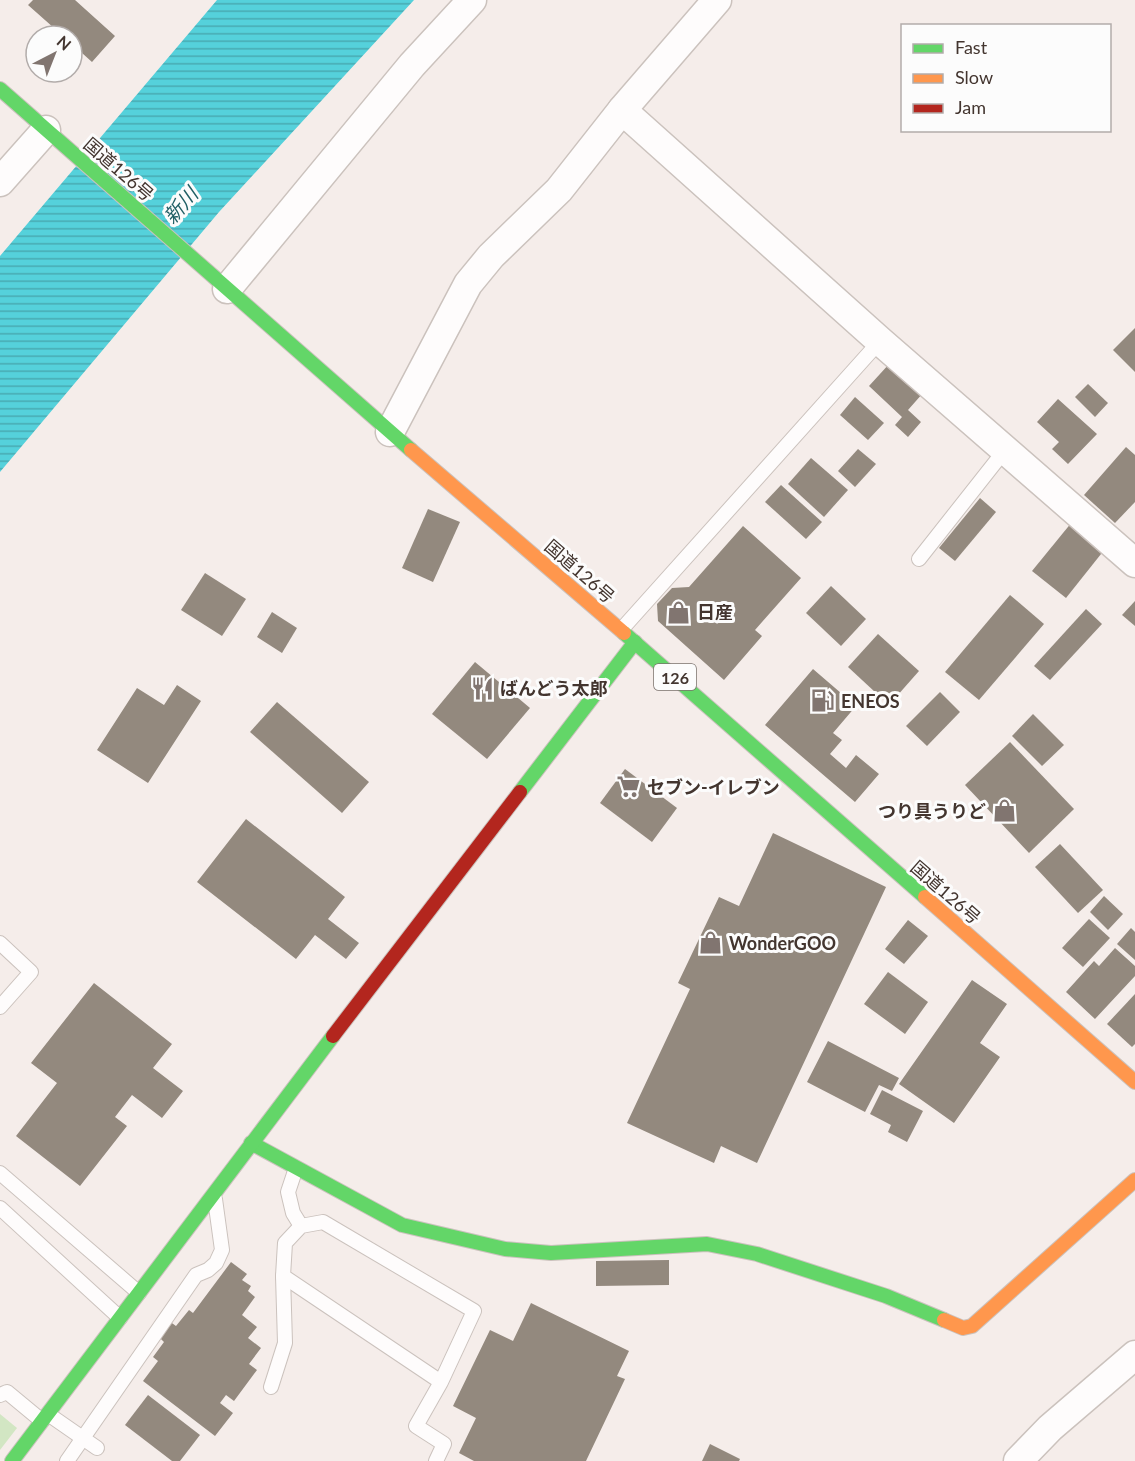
<svg xmlns="http://www.w3.org/2000/svg" width="1135" height="1461" font-family="Lato,'Noto Sans JP',sans-serif">
	<style>
		.green { fill: #d2e6c3 }
		.water { fill: url(#water-rules) }
		.building { fill: #93897e }
		.lines { fill: none; stroke-linecap: round; stroke-linejoin: round }
		.lane-casing { stroke: #cbc2bd; stroke-width: 16 }
		.street-casing { stroke: #cbc2bd; stroke-width: 31 }
		.fast-casing { stroke: #cbc2bd; stroke-width: 16 }
		.slow-casing { stroke: #cbc2bd; stroke-width: 16 }
		.jam-casing { stroke: #cbc2bd; stroke-width: 16 }
		.lane { stroke: #fefcfc; stroke-width: 14 }
		.street { stroke: #fefcfc; stroke-width: 28 }
		.fast { stroke: #63d668; stroke-width: 14 }
		.slow { stroke: #ff974d; stroke-width: 14 }
		.jam { stroke: #b3261e; stroke-width: 14 }
		.labels { text-anchor: middle; dominant-baseline: central; stroke-width: 6; stroke-linejoin: round; paint-order: stroke }
		.shield { fill: #fcfcfc; stroke: #7a716c; stroke-width: 1.5 }
		.shield-label { font-size: 16px; font-weight: bold; fill: #43352f }
		.street-label { font-size: 18px; fill: #43352f; stroke: #fcfcfc }
		.poi-label { font-size: 18px; font-weight: bold; fill: #43352f; stroke: #fcfcfc; text-anchor: start }
		.water-label { font-size: 20px; font-style: italic; fill: #215f65; stroke: #fcfcfc }
	</style>
	<defs>
		<pattern id="water-rules" width="6" height="5" patternUnits="userSpaceOnUse" patternTransform="scale(1.5)"><rect width="6" height="5" fill="#55d1db"/><path d="M0 2.5h6" fill="none" stroke="#48aab2"/></pattern>
	</defs>
	<rect width="100%" height="100%" fill="#f5edea"/>
	<path class="green" d="M0,1414L17,1428L0,1450Z"/>
	<path class="water" d="M217,0H414L219,212L0,472V256Z"/>
	<g class="building">
		<path d="M33,0H75L115,36L92,62L72,44V36H63L28,5Z"/>
		<path d="M1135,328V372L1113,350Z"/>
		<path d="M890,363L923,393L908,410L921,422L908,437L895,425L902,417L869,386Z"/>
		<path d="M1088,384L1108,403L1095,417L1075,397Z"/>
		<path d="M855,397L884,423L868,440L840,415Z"/>
		<path d="M1058,399L1097,434L1068,464L1052,449L1059,442L1037,422Z"/>
		<path d="M1126,447L1135,455V502L1115,523L1084,495Z"/>
		<path d="M858,449L876,464L855,487L838,471Z"/>
		<path d="M811,458L848,490L824,517L788,484Z"/>
		<path d="M781,485L822,522L806,539L765,502Z"/>
		<path d="M980,498L996,512L955,561L939,548Z"/>
		<path d="M428,509L460,522L433,582L402,568Z"/>
		<path d="M1072,522L1105,549L1066,598L1032,571Z"/>
		<path d="M743,526L801,578L755,630L762,636L724,680L658,621L657,604L672,588L689,587Z"/>
		<path d="M205,573L246,599L222,636L181,610Z"/>
		<path d="M831,586L866,619L841,646L806,613Z"/>
		<path d="M1010,595L1044,624L979,700L945,672Z"/>
		<path d="M1135,601V626L1122,615Z"/>
		<path d="M1086,609L1102,624L1050,680L1034,666Z"/>
		<path d="M272,612L297,628L282,653L257,637Z"/>
		<path d="M878,634L919,671L889,705L848,667Z"/>
		<path d="M475,662L530,708L487,759L432,714Z"/>
		<path d="M813,669L856,706L833,733L842,740L830,754L846,768L856,755L879,774L855,802L765,725Z"/>
		<path d="M177,685L201,701L148,783L97,750L137,688L164,705Z"/>
		<path d="M940,692L960,712L927,746L906,726Z"/>
		<path d="M277,702L369,782L342,813L250,732Z"/>
		<path d="M1033,714L1064,745L1042,766L1012,736Z"/>
		<path d="M1010,742L1074,809L1029,853L965,785Z"/>
		<path d="M625,769L677,808L652,842L600,803Z"/>
		<path d="M246,819L345,897L328,919L359,943L346,959L315,935L296,959L197,882Z"/>
		<path d="M773,833L886,887L757,1163L721,1146L714,1163L627,1123L690,989L678,983L719,897L739,906Z"/>
		<path d="M1060,844L1103,890L1078,913L1035,867Z"/>
		<path d="M1104,896L1123,914L1108,930L1090,912Z"/>
		<path d="M1089,919L1110,938L1083,967L1062,948Z"/>
		<path d="M908,920L928,936L904,964L885,949Z"/>
		<path d="M1131,928L1135,932V960L1117,944Z"/>
		<path d="M1115,948L1135,966V976L1095,1019L1066,992L1094,961L1099,966Z"/>
		<path d="M888,972L928,1002L905,1034L864,1004Z"/>
		<path d="M972,980L1007,1004L980,1043L1000,1057L954,1123L899,1084Z"/>
		<path d="M94,983L172,1044L153,1068L183,1091L162,1118L132,1095L115,1117L127,1126L80,1186L16,1136L57,1083L31,1063Z"/>
		<path d="M1135,994V1044L1132,1047L1107,1024Z"/>
		<path d="M828,1041L899,1078L892,1091L879,1085L865,1112L807,1082Z"/>
		<path d="M882,1090L923,1111L907,1142L888,1132L891,1125L870,1114Z"/>
		<path d="M669,1260V1285L596,1286V1261Z"/>
		<path d="M231,1262L247,1274L242,1280L251,1286L248,1291L255,1297L242,1315L257,1327L248,1338L261,1348L249,1364L257,1370L234,1401L226,1395L220,1403L233,1413L215,1436L143,1381L158,1361L153,1357L164,1342L158,1336L169,1321L176,1326L189,1310L193,1313Z"/>
		<path d="M531,1303L629,1351L617,1376L625,1379L586,1461H474L459,1453L476,1418L453,1406L490,1330L513,1341Z"/>
		<path d="M148,1395L200,1435L180,1461H172L125,1425Z"/>
		<path d="M710,1444L740,1459L739,1461H702Z"/>
	</g>
	<g class="lines">
		<defs>
			<g id="lane">
				<path d="M919,559L1005,450"/>
				<path d="M621,630L880,341"/>
				<path d="M0,943L31,972L0,1007"/>
				<path d="M296,1168L288,1192L293,1213L301,1226"/>
				<path d="M0,1173L139,1293"/>
				<path d="M0,1208L120,1318"/>
				<path d="M271,1387L285,1343L283,1276"/>
				<path d="M0,1395L7,1392L42,1421"/>
				<path d="M48,1414L97,1448"/>
				<path d="M67,1461L196,1275L208,1270L216,1263L222,1250L215,1199"/>
				<path d="M436,1461L444,1444L416,1426L441,1382L474,1311L323,1222L301,1226L285,1243L283,1276L441,1382"/>
			</g>
			<g id="street">
				<path d="M622,110L880,341L1135,563"/>
				<path d="M0,182L46,130"/>
				<path d="M227,289L412,65L472,0"/>
				<path d="M390,432L468,284L491,256L559,190L622,110L717,0"/>
				<path d="M1018,1461L1050,1428L1135,1355"/>
			</g>
			<g id="fast">
				<path d="M0,89L411,450"/>
				<path d="M624,633L925,897"/>
				<path d="M520,792L635,642"/>
				<path d="M251,1143L402,1225L505,1249L551,1253L707,1244L757,1254L886,1296L944,1320"/>
				<path d="M12,1461L333,1036"/>
			</g>
			<g id="slow">
				<path d="M411,450L624,633"/>
				<path d="M925,897L1135,1082"/>
				<path d="M944,1320L963,1328L972,1326L1135,1180"/>
			</g>
			<path id="jam" d="M333,1036L520,792"/>
		</defs>
		<use href="#lane" class="lane-casing"/>
		<use href="#street" class="street-casing"/>
		<use href="#fast" class="fast-casing"/>
		<use href="#slow" class="slow-casing"/>
		<use href="#jam" class="jam-casing"/>
		<use href="#lane" class="lane"/>
		<use href="#street" class="street"/>
		<use href="#fast" class="fast"/>
		<use href="#slow" class="slow"/>
		<use href="#jam" class="jam"/>
	</g>
	<defs>
		<symbol id="shop-bare" viewBox="-9 -9 18 18"><path d="M-5-2.5h2.3a2.7 3.5 0 0 1 5.4 0H5L5.5 6h-11ZM-1.5-2.5h3a1.5 2.3 0 0 0-3 0Z" fill="#817570" stroke="#fcfcfc" stroke-width="2.5" paint-order="stroke"/></symbol>
		<symbol id="restaurant-bare" viewBox="-9 -9 18 18"><path d="M-5-6h1v4h1v-4h1v4h1v-4h1v5L-1.5 .5V6h-2V.5L-5-1ZM5-6V6H3V1.5H1.5Q1.5-4 5-6Z" fill="#817570" stroke="#fcfcfc" stroke-width="2.5" paint-order="stroke"/></symbol>
		<symbol id="fuel-bare" viewBox="-9 -9 18 18"><path d="M-5.5-6h7V0h2V4h1.3V-2.5L3-4.5l.8-.8L6-3V5H2.5V1h-1V6h-7ZM-4.2-4.7v3.2H.2V-4.7Z" fill="#817570" stroke="#fcfcfc" stroke-width="2.5" paint-order="stroke"/></symbol>
		<symbol id="supermarket-bare" viewBox="-9 -9 18 18"><path d="M-6-5.5h2.5l.6 2H6L4.5 2H-2.5L-4.4-4H-6ZM-1.5 3.2a1.3 1.3 0 1 0 .1 0ZM3 3.2a1.3 1.3 0 1 0 .1 0Z" fill="#817570" stroke="#fcfcfc" stroke-width="2.5" paint-order="stroke"/></symbol>
	</defs>
	<g fill-rule="evenodd">
		<use href="#shop-bare" x="662" y="596" width="33" height="33"/>
		<use href="#restaurant-bare" x="466" y="672" width="33" height="33"/>
		<use href="#fuel-bare" x="806" y="684" width="33" height="33"/>
		<use href="#supermarket-bare" x="612" y="770" width="33" height="33"/>
		<use href="#shop-bare" x="988" y="794" width="33" height="33"/>
		<use href="#shop-bare" x="694" y="926" width="33" height="33"/>
	</g>
	<g class="labels">
		<rect class="shield" x="654" y="664" width="42" height="26" rx="4.5"/>
		<g class="shield-label">
			<text x="675" y="677">126</text>
		</g>
		<g class="street-label">
			<text transform="translate(119 169) rotate(41)">国道126号</text>
			<text transform="translate(580 571) rotate(41)">国道126号</text>
			<text transform="translate(946 892) rotate(41)">国道126号</text>
		</g>
		<g class="poi-label">
			<text x="697" y="612">日産</text>
			<text x="500" y="688">ばんどう太郎</text>
			<text x="841" y="701">ENEOS</text>
			<text x="647" y="787">セブン-イレブン</text>
			<text x="986" y="811" text-anchor="end">つり具うりど</text>
			<text x="729" y="943">WonderGOO</text>
		</g>
		<g class="water-label">
			<text transform="translate(180 205) rotate(-49)">新川</text>
		</g>
	</g>
	<rect x="901" y="24" width="210" height="108" fill="#fcfcfc" stroke="#b2acaa" stroke-width="1.5"/>
	<rect x="913" y="44" width="30" height="9" fill="#63d668" stroke="#b2acaa" stroke-width="1.5"/>
	<text x="955" y="54" font-size="18" fill="#43352f">Fast</text>
	<rect x="913" y="74" width="30" height="9" fill="#ff974d" stroke="#b2acaa" stroke-width="1.5"/>
	<text x="955" y="84" font-size="18" fill="#43352f">Slow</text>
	<rect x="913" y="104" width="30" height="9" fill="#b3261e" stroke="#b2acaa" stroke-width="1.5"/>
	<text x="955" y="114" font-size="18" fill="#43352f">Jam</text>
	<g transform="translate(54 54) rotate(42)"><circle r="28" fill="#fcfcfc" stroke="#b2acaa" stroke-width="1.5"/>
	<path d="M0-4.5L10 22L0 15L-10 22Z" fill="#817570"/>
	<text y="-9" font-size="16" font-weight="bold" text-anchor="middle" fill="#43352f">N</text>
	</g>
</svg>
